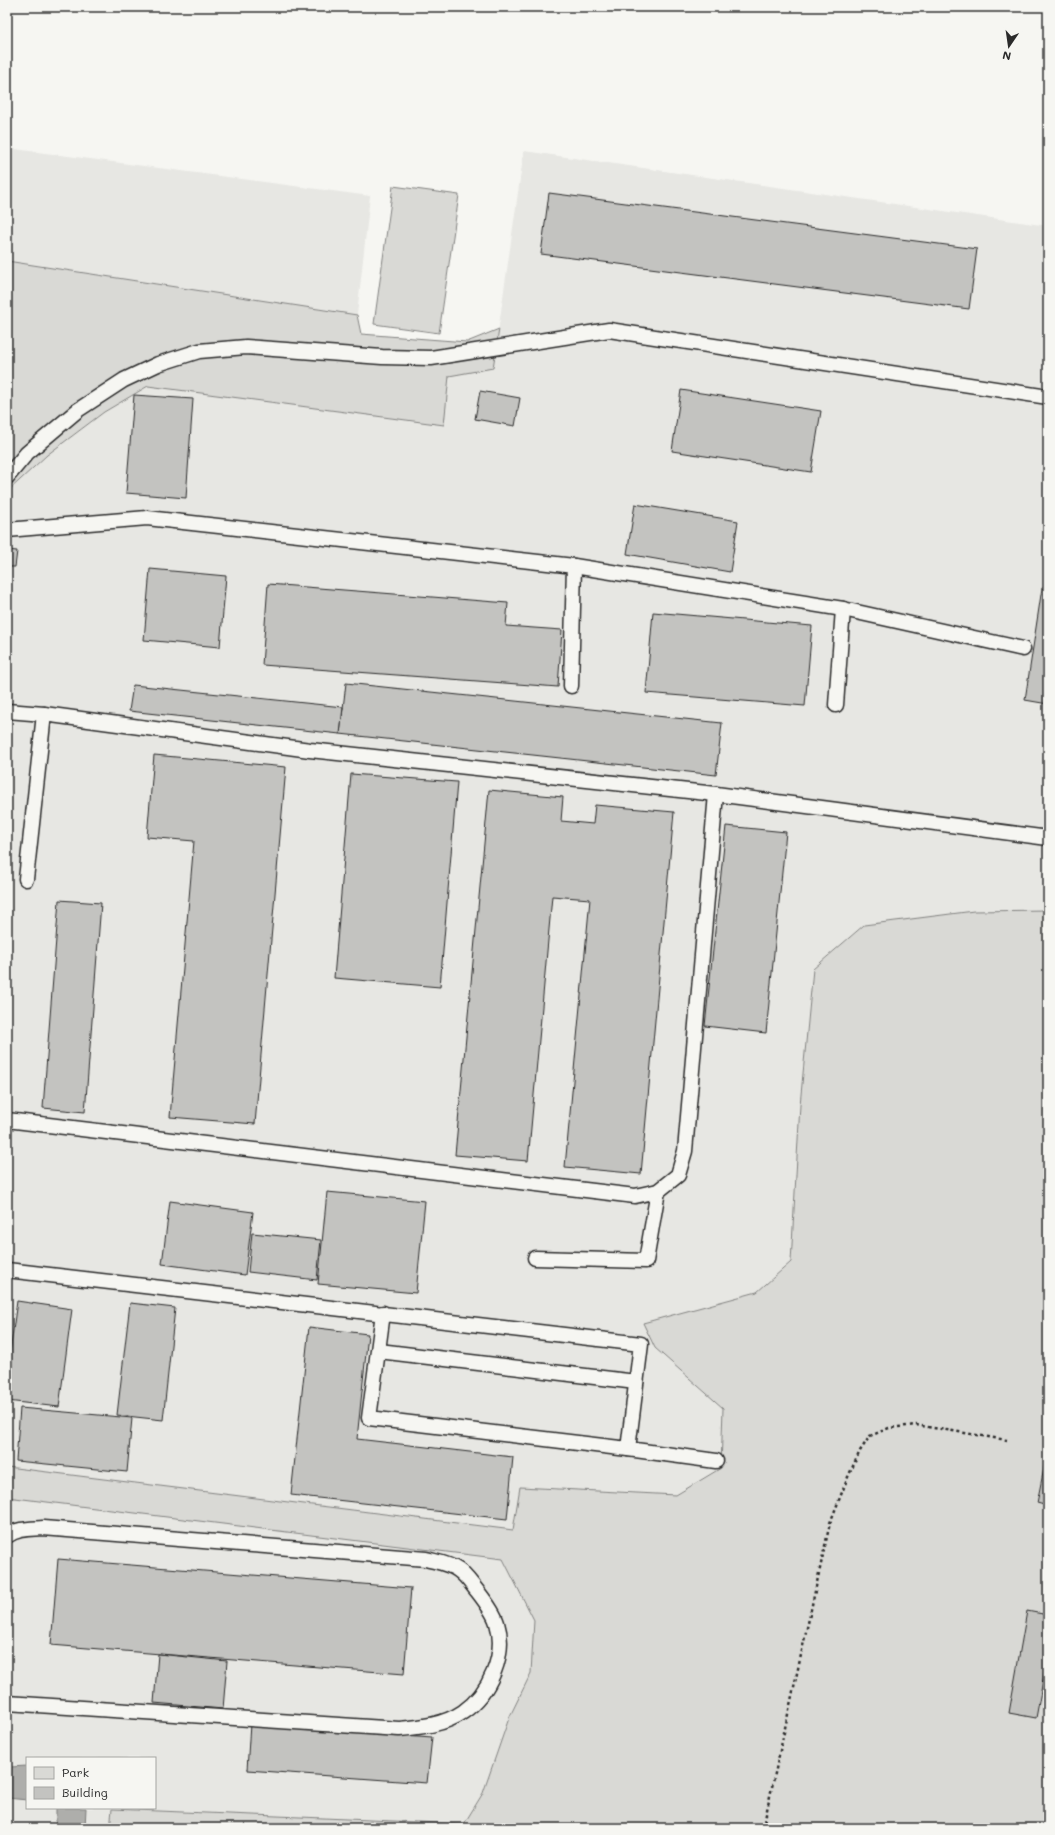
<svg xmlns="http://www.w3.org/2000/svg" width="1055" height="1835" font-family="Mali,sans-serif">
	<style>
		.built { fill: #e7e7e3; fill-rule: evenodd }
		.green { fill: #d9d9d5; stroke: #828280 }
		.water { fill: #aeaeab; stroke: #7a7a78 }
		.building { fill: #c3c3c0; stroke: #2b2b2b }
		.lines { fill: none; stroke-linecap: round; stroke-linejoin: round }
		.service-casing { stroke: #2b2b2b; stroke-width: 17 }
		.path { stroke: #2b2b2b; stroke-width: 2.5; stroke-dasharray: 3 3; stroke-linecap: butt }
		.service { stroke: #f6f6f2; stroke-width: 14 }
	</style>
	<rect width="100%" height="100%" fill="#f6f6f2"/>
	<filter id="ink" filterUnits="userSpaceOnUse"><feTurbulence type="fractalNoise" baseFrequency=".025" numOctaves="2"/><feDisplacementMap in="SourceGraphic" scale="8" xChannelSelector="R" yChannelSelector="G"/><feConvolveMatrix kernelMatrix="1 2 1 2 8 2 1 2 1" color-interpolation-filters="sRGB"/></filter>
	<g filter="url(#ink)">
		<g class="built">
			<path d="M7,148L370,196L357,315L7,261Z"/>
			<path d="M524,151L1048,226V910L974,911L864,925L813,969L800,1105L791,1262L757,1292L644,1323L655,1348L723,1408L721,1468L676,1495L521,1487L513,1530L7,1467V492L47,455L104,412L148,386L443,425L449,376L493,367Z"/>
			<path d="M7,1497L503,1559L534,1620L531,1673L509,1718L483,1793L464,1824L112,1809L110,1828H7ZM27,1758H155V1808H27Z"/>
		</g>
		<g class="green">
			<path d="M393,186L459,195L439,333L374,324Z"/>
			<path d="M7,261L357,315L361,334L467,342L499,329L493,368L449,376L444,425L148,386L104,412L47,455L7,492Z"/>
			<path d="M1048,910V1828H110L112,1809L464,1824L483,1793L509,1718L531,1673L534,1620L503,1559L7,1497V1467L513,1530L520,1487L676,1495L721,1468L723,1408L655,1348L643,1323L757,1292L791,1262L800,1105L813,969L864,925L974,911Z"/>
		</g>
		<g class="water">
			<path d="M27,1766V1800L7,1798V1775L10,1767Z"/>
			<path d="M56,1808H86L85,1828H56Z"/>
		</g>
		<g class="building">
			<path d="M549,193L977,249L969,309L541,254Z"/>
			<path d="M681,390L821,411L811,472L672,451Z"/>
			<path d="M480,391L520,398L515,426L475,419Z"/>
			<path d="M134,395L193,399L186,498L126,493Z"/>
			<path d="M635,504L738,521L730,572L627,554Z"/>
			<path d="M7,550L17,551L15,567H7Z"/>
			<path d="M150,569L226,576L220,647L144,640Z"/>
			<path d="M268,584L508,603L506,626L562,630L558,687L262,665Z"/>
			<path d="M1042,588L1048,589V704L1025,700Z"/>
			<path d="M653,612L812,626L805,706L646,693Z"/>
			<path d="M346,683L722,723L716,775L340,734Z"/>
			<path d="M133,685L343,707L340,734L129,711Z"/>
			<path d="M154,755L286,767L255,1124L170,1117L194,841L147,837Z"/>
			<path d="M351,774L457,782L440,987L334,978Z"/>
			<path d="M489,790L563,797L561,821L593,824L595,805L674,812L641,1174L565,1167L590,899L552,896L528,1161L455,1155Z"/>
			<path d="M726,826L786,832L766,1033L705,1026Z"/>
			<path d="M59,900L101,903L85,1112L43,1108Z"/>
			<path d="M327,1192L425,1201L416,1293L318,1284Z"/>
			<path d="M170,1201L253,1212L245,1275L162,1264Z"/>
			<path d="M252,1233L321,1240L317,1280L248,1272Z"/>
			<path d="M17,1301L72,1309L59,1407L7,1401V1375Z"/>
			<path d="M130,1303L175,1308L163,1420L117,1415Z"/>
			<path d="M309,1327L368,1334L357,1439L513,1457L507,1519L291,1495Z"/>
			<path d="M20,1408L132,1418L127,1472L16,1461Z"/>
			<path d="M1046,1458H1048V1506L1037,1503Z"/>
			<path d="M58,1559L411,1588L404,1674L51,1645Z"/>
			<path d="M1027,1611L1048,1615V1653L1036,1718L1009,1713Z"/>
			<path d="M158,1654L227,1661L223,1709L154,1703Z"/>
			<path d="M250,1724L432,1737L427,1783L247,1770Z"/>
		</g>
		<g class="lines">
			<defs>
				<g id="service">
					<path d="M7,477L27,453L78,410L124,380L158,364L199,351L246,347L382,357L431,358L609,330L1048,397"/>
					<path d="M7,530L147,518L574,566L843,609L1023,649"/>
					<path d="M571,686L574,566"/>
					<path d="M836,705L843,609"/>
					<path d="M7,711L44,714L310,750L716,794L1048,838"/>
					<path d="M26,879L44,714"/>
					<path d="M7,1120L635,1196L658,1191L678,1175L685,1151L716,794"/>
					<path d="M535,1258L646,1261L658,1191"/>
					<path d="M7,1270L641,1344L628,1449L369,1418L383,1313"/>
					<path d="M379,1351L636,1382"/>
					<path d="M628,1449L716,1461"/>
					<path d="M7,1536C18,1528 30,1529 43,1528L426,1559C437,1562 448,1563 458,1570C466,1575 472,1585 478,1592C485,1601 494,1613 497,1623C507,1655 489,1694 463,1712C444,1725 421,1727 399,1729L7,1703"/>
				</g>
			</defs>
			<use href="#service" class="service-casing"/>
			<path class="path" d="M763,1828L830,1523L848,1477L860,1451L870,1436L889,1428L916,1425L1007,1440"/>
			<use href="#service" class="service"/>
		</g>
	</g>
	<rect width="1055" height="1835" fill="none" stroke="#f6f6f2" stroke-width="24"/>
	<rect x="12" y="12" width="1031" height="1811" fill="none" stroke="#2b2b2b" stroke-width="1.5" filter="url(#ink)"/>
	<rect x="26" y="1757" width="130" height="52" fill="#f6f6f2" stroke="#a5a5a2"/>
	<rect x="34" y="1767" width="20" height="12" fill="#d9d9d5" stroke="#a5a5a2"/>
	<text x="62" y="1777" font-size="12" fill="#2b2b2b">Park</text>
	<rect x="34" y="1787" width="20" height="12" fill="#c3c3c0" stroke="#a5a5a2"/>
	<text x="62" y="1797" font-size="12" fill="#2b2b2b">Building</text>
	<g transform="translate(1009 46) rotate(193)" stroke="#f6f6f2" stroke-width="3" paint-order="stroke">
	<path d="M0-3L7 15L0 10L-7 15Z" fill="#2b2b2b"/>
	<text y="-6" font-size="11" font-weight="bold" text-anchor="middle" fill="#2b2b2b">N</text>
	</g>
</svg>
